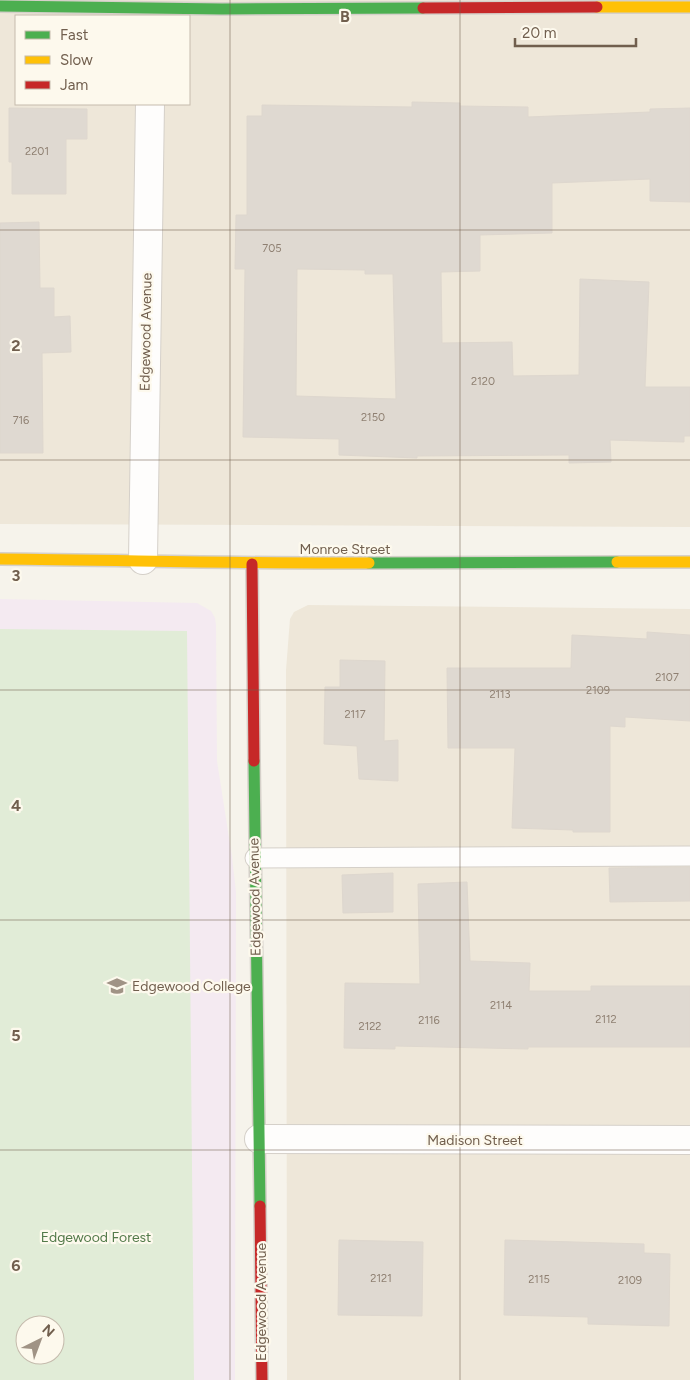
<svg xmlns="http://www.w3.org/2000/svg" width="690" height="1380" font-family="Figtree,sans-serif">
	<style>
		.residential { fill: #eee7d9; fill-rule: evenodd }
		.education { fill: #f4eaf1; fill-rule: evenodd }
		.green { fill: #e1ecd7; fill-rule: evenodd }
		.building { fill: #dfd9d1; stroke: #ded7ce; fill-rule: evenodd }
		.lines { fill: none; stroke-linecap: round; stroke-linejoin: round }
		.lane-casing { stroke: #d5d0c9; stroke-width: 21 }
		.street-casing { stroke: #d5d0c9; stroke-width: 30 }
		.fast-casing { stroke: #d5d0c9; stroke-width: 14 }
		.slow-casing { stroke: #d5d0c9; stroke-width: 14 }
		.jam-casing { stroke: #d5d0c9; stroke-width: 14 }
		.lane { stroke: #fefdfc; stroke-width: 19 }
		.street { stroke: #fefdfc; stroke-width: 28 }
		.fast { stroke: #4caf50; stroke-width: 11 }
		.slow { stroke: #ffc107; stroke-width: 11 }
		.jam { stroke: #c62828; stroke-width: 11 }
		.grid { fill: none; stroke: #715f4e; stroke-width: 1; stroke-opacity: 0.55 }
		.labels { text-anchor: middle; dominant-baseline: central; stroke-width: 4.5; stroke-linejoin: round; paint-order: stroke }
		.number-label { font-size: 11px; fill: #8f8072 }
		.street-label { font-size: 14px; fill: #715f4e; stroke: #fdf9ed }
		.poi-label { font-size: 14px; fill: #715f4e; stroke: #fdf9ed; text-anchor: start }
		.park-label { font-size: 14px; fill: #537a4a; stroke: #fdf9ed }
		.grid-label { font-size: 16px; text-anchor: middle; font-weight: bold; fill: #715f4e; stroke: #fdf9ed; stroke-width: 4.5; stroke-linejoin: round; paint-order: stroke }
	</style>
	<rect width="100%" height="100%" fill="#f6f3eb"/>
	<g class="residential">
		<path d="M0,0H690V527L0,524ZM16,16H189V104H16Z"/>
		<path d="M308,605L690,609V1380H287L286,670L290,619L294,612Z"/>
	</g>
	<path class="education" d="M0,599L197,603L211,611L215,618L216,625L217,761L232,857L236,892L235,1380H0ZM25,1325H55V1355H25Z"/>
	<path class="green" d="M0,629L187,631L194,1380H0ZM25,1325H55V1355H25Z"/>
	<g class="building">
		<path d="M412,102L460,103V106L528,107V117L650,112V109L690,108V202L650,201V179L552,183V233L480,235V271L441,272L442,343L512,342L513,376L579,375L580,279L649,282L645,387H690V436H684V442L610,440L611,462L569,463V455L417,456V458L339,455V439L243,437L245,269H235L236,215H247V116H262V105L412,107ZM297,269L365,270V274H393L396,399L296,396Z"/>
		<path d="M9,108L87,109V139H66V194H12V162H9Z"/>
		<path d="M39,222L40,288H54V317L70,316L71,352L42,353L43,453H0V223Z"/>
		<path d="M647,632L690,635V721L625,717V727L610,726V832H573V830L512,828L515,748H448L447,668H571L572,635L647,639Z"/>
		<path d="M340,660L385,661L384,741L398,740V781L359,779L357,746L324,744L325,687H340Z"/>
		<path d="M690,867V901L610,902L609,868Z"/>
		<path d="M393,873V912L343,913L342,875Z"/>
		<path d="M467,882L470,961L530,963L529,991H591V986H690V1047H528V1049L395,1046V1049L344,1048L345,983L420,984L418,884Z"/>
		<path d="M339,1240L423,1242L422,1316L338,1315Z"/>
		<path d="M505,1240L644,1244V1253L670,1254L669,1326L588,1324V1317L504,1315Z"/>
	</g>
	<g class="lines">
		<defs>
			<path id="lane" d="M255,858L690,856"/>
			<g id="street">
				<path d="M143,560L150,104"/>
				<path d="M259,1139L690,1140"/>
			</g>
			<g id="fast">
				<path d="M0,6L222,9L423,8"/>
				<path d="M369,563L617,562"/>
				<path d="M254,761L260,1206"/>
			</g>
			<g id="slow">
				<path d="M597,7H690"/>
				<path d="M0,559C123,560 246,564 369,563"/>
				<path d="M617,562H690"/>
			</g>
			<g id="jam">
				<path d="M423,8L597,7"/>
				<path d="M252,564L254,761"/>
				<path d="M260,1206L262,1380"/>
			</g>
		</defs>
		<use href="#lane" class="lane-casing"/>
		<use href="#street" class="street-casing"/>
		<use href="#fast" class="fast-casing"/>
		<use href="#slow" class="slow-casing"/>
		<use href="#jam" class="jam-casing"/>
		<use href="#lane" class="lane"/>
		<use href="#street" class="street"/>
		<use href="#fast" class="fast"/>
		<use href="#slow" class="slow"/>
		<use href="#jam" class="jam"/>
	</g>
	<path class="grid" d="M230,0V1380M460,0V1380M0,230H690M0,460H690M0,690H690M0,920H690M0,1150H690"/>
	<defs>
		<symbol id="university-bare" viewBox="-9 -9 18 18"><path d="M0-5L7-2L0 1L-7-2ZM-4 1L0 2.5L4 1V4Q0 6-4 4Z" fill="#a09385" stroke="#fdf9ed" stroke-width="2.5" paint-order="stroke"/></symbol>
	</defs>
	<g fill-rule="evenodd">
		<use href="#university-bare" x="103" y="972" width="28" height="28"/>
	</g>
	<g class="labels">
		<g class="number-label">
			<text x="37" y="151">2201</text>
			<text x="272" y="248">705</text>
			<text x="483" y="381">2120</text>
			<text x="373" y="417">2150</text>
			<text x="21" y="420">716</text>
			<text x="667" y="677">2107</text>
			<text x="598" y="690">2109</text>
			<text x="500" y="694">2113</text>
			<text x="355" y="714">2117</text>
			<text x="501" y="1005">2114</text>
			<text x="606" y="1019">2112</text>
			<text x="429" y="1020">2116</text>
			<text x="370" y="1026">2122</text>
			<text x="381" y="1278">2121</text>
			<text x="539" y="1279">2115</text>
			<text x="630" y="1280">2109</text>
		</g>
		<g class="street-label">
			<text transform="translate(146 332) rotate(-89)">Edgewood Avenue</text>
			<text x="345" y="549">Monroe Street</text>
			<text transform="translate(255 897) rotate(-91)">Edgewood Avenue</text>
			<text x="475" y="1140">Madison Street</text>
			<text transform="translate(261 1302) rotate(-90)">Edgewood Avenue</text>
		</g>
		<g class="poi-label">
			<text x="132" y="986">Edgewood College</text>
		</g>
		<g class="park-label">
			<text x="96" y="1237">Edgewood Forest</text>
		</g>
	</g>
	<g class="grid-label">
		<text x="345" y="22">B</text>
		<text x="16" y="351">2</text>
		<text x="16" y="581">3</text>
		<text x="16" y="811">4</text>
		<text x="16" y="1041">5</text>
		<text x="16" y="1271">6</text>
	</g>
	<rect x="15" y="15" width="175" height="90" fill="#fdf9ed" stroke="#c5bbad"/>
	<rect x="25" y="31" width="25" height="8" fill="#4caf50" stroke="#c5bbad"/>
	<text x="60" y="40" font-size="15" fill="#715f4e">Fast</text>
	<rect x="25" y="56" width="25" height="8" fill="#ffc107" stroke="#c5bbad"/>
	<text x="60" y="65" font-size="15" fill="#715f4e">Slow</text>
	<rect x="25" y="81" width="25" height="8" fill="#c62828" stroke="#c5bbad"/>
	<text x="60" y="90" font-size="15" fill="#715f4e">Jam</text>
	<g transform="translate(40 1340) rotate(42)"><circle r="24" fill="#fdf9ed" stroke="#c5bbad"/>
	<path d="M0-4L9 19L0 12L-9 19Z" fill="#a09385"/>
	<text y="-8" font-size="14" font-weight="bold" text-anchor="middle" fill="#715f4e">N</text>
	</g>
	<path d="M515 38v8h121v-8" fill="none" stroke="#715f4e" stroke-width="2.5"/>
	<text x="522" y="38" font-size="15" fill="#715f4e" stroke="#fdf9ed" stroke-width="4" paint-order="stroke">20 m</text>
</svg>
